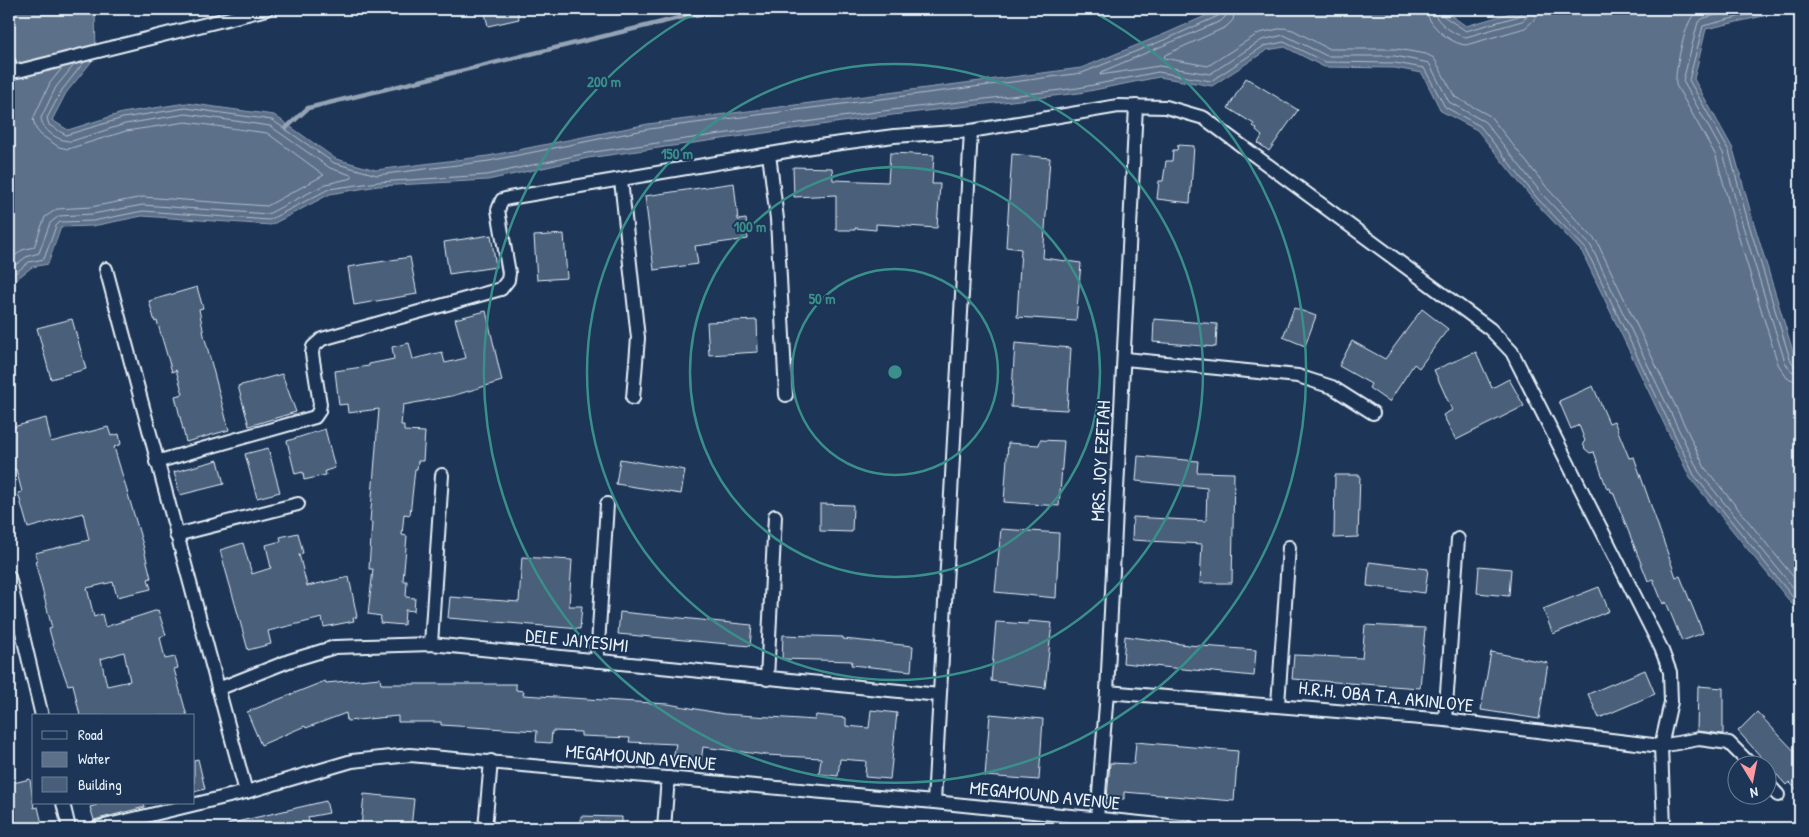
<svg xmlns="http://www.w3.org/2000/svg" width="1809" height="837" font-family="'Patrick Hand',sans-serif">
	<style>
		.water { fill: #5d7089; stroke: #95a4b5 }
		.lines { fill: none; stroke-linecap: round; stroke-linejoin: round }
		.shore { stroke: #b0bdcc; stroke-width: 1 }
		.stream { stroke: #95a4b5; stroke-width: 4.5 }
		.building { fill: #495e7a; stroke: #e8f1f8; fill-rule: evenodd }
		.minor-casing { stroke: #e8f1f8; stroke-width: 16 }
		.minor { stroke: #1d3557; stroke-width: 12 }
		.ring { fill: none; stroke: #3a8f8a; stroke-width: 2.5 }
		.labels { text-anchor: middle; dominant-baseline: central; stroke-width: 4; stroke-linejoin: round; paint-order: stroke }
		.street-label { font-size: 19px; fill: #e8f1f8; stroke: #1d3557 }
		.centre { fill: #3a8f8a; stroke: #1d3557; stroke-width: 2.5 }
		.ring-label { font-size: 15px; text-anchor: middle; font-weight: bold; fill: #3a8f8a; stroke: #1d3557; stroke-width: 4; stroke-linejoin: round; paint-order: stroke }
	</style>
	<rect width="100%" height="100%" fill="#1d3557"/>
	<filter id="ink" filterUnits="userSpaceOnUse"><feTurbulence type="fractalNoise" baseFrequency=".02" numOctaves="2"/><feDisplacementMap in="SourceGraphic" scale="10" xChannelSelector="R" yChannelSelector="G"/><feConvolveMatrix kernelMatrix="1 2 1 2 8 2 1 2 1" color-interpolation-filters="sRGB"/></filter>
	<g filter="url(#ink)">
		<path class="water" d="M9,9H95L96,56L66,93L52,120L68,130L122,113L186,103L274,115L336,159L376,170L488,156L648,124L1081,68L1167,33L1221,9H1442L1466,26L1525,9H1794L1706,29L1694,79L1733,149L1752,217L1795,358L1800,367V614L1690,478L1582,252L1534,201L1477,130L1441,111L1422,73L1395,68L1324,67L1285,47L1267,50L1212,86L1159,77L1079,93L884,116L588,158L488,180L378,186L330,194L271,225L142,216L93,226L61,227L48,264L32,267L9,285Z"/>
		<g class="lines">
			<g class="shore">
				<path d="M1228,9L1226,16L1221,21L1101,72L1100,75L1159,66L1210,74L1262,40L1284,35L1327,56H1395L1429,63L1449,102L1485,122L1542,194L1591,246L1699,472L1800,596"/>
				<path d="M1235,9L1233,20L1226,27L1165,55L1164,58L1208,66L1259,33L1284,28L1293,30L1329,49H1397L1426,54L1434,58L1455,97L1490,116L1548,189L1597,242L1705,468L1800,585"/>
				<path d="M1426,9C1427,25 1451,44 1466,45L1525,28L1534,20L1537,9"/>
				<path d="M1433,9C1434,21 1455,36 1466,37L1522,21L1527,17L1529,9"/>
				<path d="M1440,9L1442,15L1466,31L1519,16L1523,9"/>
				<path d="M1712,9C1705,10 1698,11 1693,16C1685,24 1674,73 1676,85L1716,156L1734,222L1778,364L1787,378L1800,382"/>
				<path d="M1743,9L1704,18L1698,22L1683,81L1723,153L1741,220L1785,362L1791,371L1800,374"/>
				<path d="M1769,9L1703,26L1689,80L1729,151L1747,218L1790,359L1795,367L1800,368"/>
				<path d="M84,62L62,90L47,118L49,125L66,135L123,118L186,108L272,120L334,163L377,175L489,161L649,129L1082,73L1169,38L1218,16L1221,9"/>
				<path d="M9,261L22,250L34,247L45,217L57,209L91,207L143,197L267,206L324,175L267,133L186,122L126,131L68,149L59,147L41,135L36,129L33,119L50,83L62,68"/>
				<path d="M9,270L26,257L39,253L50,223L59,216L92,214L143,205L268,214L326,184L352,178L351,175L330,168L270,126L186,114L125,124L72,141C60,142 42,131 41,118L56,87L74,65"/>
				<path d="M9,278L29,262L44,259L56,226L60,222L93,221L143,211L269,220L329,189L378,182L487,175L587,153L883,111L1078,88L1158,72L1211,81L1264,46L1284,42L1325,62L1395,63L1424,68L1445,107L1480,126L1537,198L1586,249L1694,475L1800,606"/>
			</g>
			<path class="stream" d="M286,128L308,108L687,16L735,9"/>
		</g>
		<g class="building">
			<path d="M484,9H517L519,19L488,26Z"/>
			<path d="M1246,78L1298,110L1269,151L1258,143L1262,136L1256,131L1257,129L1253,126L1254,124L1228,108Z"/>
			<path d="M1178,145L1194,146L1190,203L1157,199L1159,181H1163L1166,161H1172L1173,150H1177Z"/>
			<path d="M890,153L934,155L932,184H940L937,228L876,224V230L855,228V230H836V195L794,197L793,167L832,168L833,180L888,182Z"/>
			<path d="M1012,154L1050,158L1043,258L1081,263L1076,321L1017,317L1021,249L1006,247Z"/>
			<path d="M734,183L738,220L746,219L748,239L695,246L698,264L654,270L645,196Z"/>
			<path d="M564,234L567,278L537,280L534,236Z"/>
			<path d="M491,235L496,267L449,274L444,242Z"/>
			<path d="M410,257L417,294L354,305L348,267Z"/>
			<path d="M197,287L203,308L199,309L204,335L229,430L186,442L175,396L183,394L176,370L172,372L157,321L155,322L149,301Z"/>
			<path d="M1294,308L1316,316L1305,346L1283,337Z"/>
			<path d="M1422,309L1448,329L1419,368L1414,364L1389,402L1369,388L1371,384L1339,366L1352,341L1385,359Z"/>
			<path d="M486,311L502,381L452,396L403,405L401,425H404V431L425,432L423,461H418L417,469H415L410,515L404,514L402,535L407,536L403,581H407L406,597L415,598L414,611L405,610L404,625L380,623L381,616L368,614L373,569H369L372,522H370L379,409L348,413L347,404L339,405L335,371L369,366V364L394,359L392,347L409,343L413,359L442,352L445,363L466,358L455,319Z"/>
			<path d="M72,319L86,369L51,379L37,328Z"/>
			<path d="M1154,319L1217,324L1216,347L1153,342Z"/>
			<path d="M757,320L758,352L709,355L707,322Z"/>
			<path d="M1015,343L1071,348L1067,410L1011,407Z"/>
			<path d="M1476,352L1492,388L1509,379L1524,406L1456,440L1443,415L1452,410L1434,370Z"/>
			<path d="M282,374L296,412L249,426L238,386Z"/>
			<path d="M1593,386L1609,423L1614,421L1629,458L1634,457L1676,577L1680,576L1703,633L1682,641L1666,602L1663,604L1653,579L1648,581L1613,492H1611L1610,488L1607,489L1594,452L1590,453L1585,449L1583,443L1585,441L1579,425L1571,429L1559,401Z"/>
			<path d="M46,418L51,442L108,427L111,436L119,434L121,444L114,447L143,545L151,578L148,579L151,589L117,597L113,582L87,588L94,617L102,614L105,627L158,610L166,635L160,637L165,659L175,657L178,668L174,669L187,716H80L73,684L68,685L54,647L49,629L52,628L35,561L37,560L35,553L89,540L83,513L28,528L18,493L22,492L16,469L11,471L9,461V428ZM124,652L130,681L107,686L101,659Z"/>
			<path d="M325,429L335,468L325,471L326,475L304,480L303,472L295,474L287,441Z"/>
			<path d="M1040,440L1064,441L1059,506L1004,502L1008,443L1039,445Z"/>
			<path d="M268,448L280,492L257,498L245,454Z"/>
			<path d="M1138,456L1198,461L1197,472L1234,473L1232,583H1200L1202,544L1132,540L1133,517L1206,521L1207,488L1136,481Z"/>
			<path d="M620,459L685,470L681,494L616,484Z"/>
			<path d="M218,460L224,484L180,495L174,472Z"/>
			<path d="M1335,475H1360L1358,537L1334,538Z"/>
			<path d="M820,504L853,505L852,532L820,531Z"/>
			<path d="M1001,529L1059,533L1056,598L995,592Z"/>
			<path d="M298,533L303,553L299,554L307,586L349,577L357,617L353,618L354,621L324,627L322,618L268,631L271,644L248,650L220,550L243,543L252,574L271,568L266,545L281,541L280,537Z"/>
			<path d="M522,557L572,560L569,606H582L580,629L448,618L450,597L519,602Z"/>
			<path d="M1369,562L1428,569L1425,593L1367,586Z"/>
			<path d="M1479,566L1511,569L1509,596L1477,593Z"/>
			<path d="M1599,587L1609,611L1553,634L1543,609Z"/>
			<path d="M620,612L752,625L750,646L618,634Z"/>
			<path d="M1028,621L1052,623L1045,688L991,681L996,622L1028,624Z"/>
			<path d="M1365,625L1425,628L1420,688L1292,679L1294,655L1362,658Z"/>
			<path d="M783,635L843,637V639L913,646L911,671L851,665L852,661L782,659Z"/>
			<path d="M1125,636L1188,645L1256,650L1254,676L1123,663Z"/>
			<path d="M1491,652L1548,663L1539,719L1481,710Z"/>
			<path d="M1645,670L1655,694L1599,718L1588,694Z"/>
			<path d="M380,678L381,684H516V690L524,691L523,695L668,704L724,714L815,720L816,715L846,718V726L869,728L871,710L897,713L890,779L865,777L866,761L840,759L838,776L819,774L821,758L766,755L703,747L701,762L673,758L676,744L629,742L630,738L581,736V732L552,731L551,743L536,742L537,731L441,725V722H398V716L347,721L346,713L306,728L305,726L261,745L247,712L325,681L326,683Z"/>
			<path d="M1698,686L1723,688V734L1697,731Z"/>
			<path d="M1757,712L1800,757V793L1789,782L1786,785L1738,731Z"/>
			<path d="M990,714L1043,719L1039,780L985,776Z"/>
			<path d="M1136,742L1238,751L1234,801L1124,792V799L1107,798L1110,763L1134,764Z"/>
			<path d="M198,759L205,789L194,792V760Z"/>
			<path d="M30,779L34,808L38,807L43,828H9V784Z"/>
			<path d="M364,794L414,799L411,828H361Z"/>
			<path d="M326,801L329,813L308,817L310,828H228V824Z"/>
			<path d="M97,803H144L145,807L94,820L90,807L97,805Z"/>
			<path d="M581,816L622,817V828H581Z"/>
		</g>
		<g class="lines">
			<defs>
				<g id="minor">
					<path d="M9,63L10,72L22,70L267,9"/>
					<path d="M769,154L777,219L786,395"/>
					<path d="M621,180L638,338L633,398"/>
					<path d="M106,269L246,792"/>
					<path d="M1125,359L1298,376L1332,387L1373,413"/>
					<path d="M156,462L315,417L319,411L320,404L312,354L313,347L322,339L501,289L508,280L509,273L498,210L502,200L509,198L811,147L894,136L971,131L1118,106L1166,107L1204,118L1490,329L1512,352L1661,648L1670,672L1671,702L1661,746L1664,828"/>
					<path d="M176,535L298,504"/>
					<path d="M9,577L42,716"/>
					<path d="M431,644L442,475"/>
					<path d="M597,661L607,504"/>
					<path d="M767,679L775,516"/>
					<path d="M218,689L289,661L335,647L431,644L939,695"/>
					<path d="M1107,692L1445,720L1661,746L1699,739L1729,743L1750,764"/>
					<path d="M1278,704L1289,547"/>
					<path d="M1445,720L1458,539"/>
					<path d="M1766,782L1778,795"/>
					<path d="M934,802L971,131"/>
					<path d="M63,803L69,828"/>
					<path d="M1097,819L1107,692L1136,106"/>
					<path d="M96,828L246,792L352,761L410,755L934,802L1190,828"/>
					<path d="M485,828L491,761"/>
					<path d="M664,828L668,778"/>
				</g>
			</defs>
			<use href="#minor" class="minor-casing"/>
			<use href="#minor" class="minor"/>
		</g>
	</g>
	<g class="ring">
		<circle cx="895" cy="372" r="103"/>
		<circle cx="895" cy="372" r="205"/>
		<circle cx="895" cy="372" r="308"/>
		<path d="M1088 9A411 411 0 1 1 702 9"/>
	</g>
	<g class="labels">
		<g class="street-label">
			<text transform="translate(1100 461) rotate(-87)">MRS. JOY EZETAH</text>
			<text transform="translate(577 640) rotate(6)">DELE JAIYESIMI</text>
			<text transform="translate(1386 696) rotate(6)">H.R.H. OBA T.A. AKINLOYE</text>
			<text transform="translate(641 757) rotate(5)">MEGAMOUND AVENUE</text>
			<text transform="translate(1045 795) rotate(6)">MEGAMOUND AVENUE</text>
		</g>
	</g>
	<circle cx="895" cy="372" r="8" class="centre"/>
	<g class="ring-label">
		<text x="604" y="87">200 m</text>
		<text x="677" y="159">150 m</text>
		<text x="750" y="232">100 m</text>
		<text x="822" y="304">50 m</text>
	</g>
	<rect width="1809" height="837" fill="none" stroke="#1d3557" stroke-width="30"/>
	<rect x="15" y="15" width="1779" height="807" fill="none" stroke="#e8f1f8" stroke-width="2" filter="url(#ink)"/>
	<rect x="32" y="714" width="162" height="90" fill="#1d3557" stroke="#6e8097"/>
	<rect x="42" y="731" width="25" height="8" fill="#1d3557" stroke="#6e8097"/>
	<text x="78" y="740" font-size="15" fill="#e8f1f8">Road</text>
	<rect x="42" y="752" width="25" height="15" fill="#5d7089" stroke="#6e8097"/>
	<text x="78" y="764" font-size="15" fill="#e8f1f8">Water</text>
	<rect x="42" y="777" width="25" height="15" fill="#495e7a" stroke="#6e8097"/>
	<text x="78" y="790" font-size="15" fill="#e8f1f8">Building</text>
	<g transform="translate(1752 780) rotate(170)"><circle r="24" fill="#1d3557" stroke="#6e8097"/>
	<path d="M0-4L9 19L0 12L-9 19Z" fill="#ff9aa2"/>
	<text y="-8" font-size="14" font-weight="bold" text-anchor="middle" fill="#e8f1f8">N</text>
	</g>
</svg>
